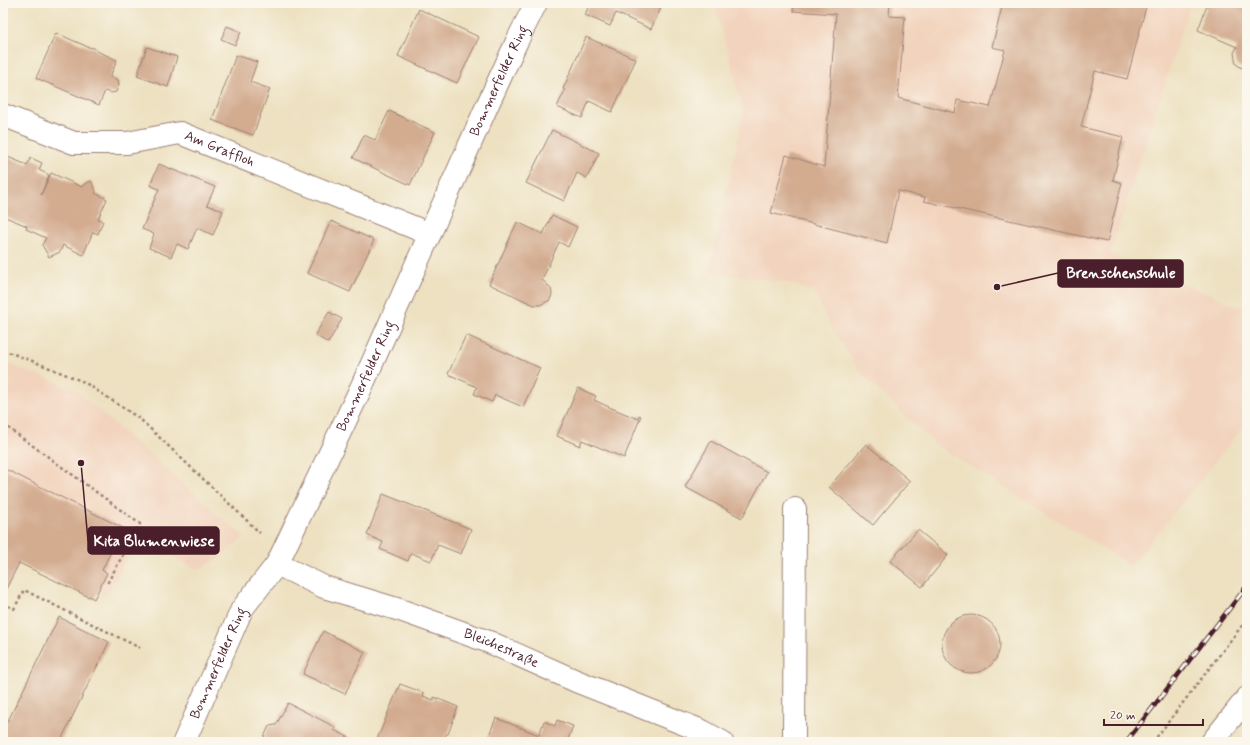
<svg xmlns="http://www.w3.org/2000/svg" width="1250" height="745" font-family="Mynerve,sans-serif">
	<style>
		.built { fill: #f2d4be }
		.building { fill: #d3ac90 }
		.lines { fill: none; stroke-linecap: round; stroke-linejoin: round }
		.minor-casing { stroke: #9c8076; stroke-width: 24 }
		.path { stroke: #9c8076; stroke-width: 2.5; stroke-dasharray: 3 3; stroke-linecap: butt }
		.minor { stroke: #fff; stroke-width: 22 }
		.rail-casing { stroke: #4a1f2b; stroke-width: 4.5 }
		.rail { stroke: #fbf7ec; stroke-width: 3; stroke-dasharray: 9; stroke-linecap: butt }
		.labels { text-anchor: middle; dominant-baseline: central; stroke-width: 3; stroke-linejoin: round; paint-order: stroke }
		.street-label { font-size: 14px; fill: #4a1f2b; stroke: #fbf7ec }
		.leader { fill: none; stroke: #4a1f2b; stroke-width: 1.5 }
		.callout-dot { fill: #4a1f2b; stroke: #fbf7ec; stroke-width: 1.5 }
		.callout { fill: #4a1f2b; stroke: #4a1f2b; stroke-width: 1.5 }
		.callout-label { font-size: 15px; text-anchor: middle; font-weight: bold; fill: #fff }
	</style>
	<rect width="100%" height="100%" fill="#fbf7ec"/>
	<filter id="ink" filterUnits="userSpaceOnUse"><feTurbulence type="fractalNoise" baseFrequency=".025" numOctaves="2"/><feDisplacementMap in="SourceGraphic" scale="8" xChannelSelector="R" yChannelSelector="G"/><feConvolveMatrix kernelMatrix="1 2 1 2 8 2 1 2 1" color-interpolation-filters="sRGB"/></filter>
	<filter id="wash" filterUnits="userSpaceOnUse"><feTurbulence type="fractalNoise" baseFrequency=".012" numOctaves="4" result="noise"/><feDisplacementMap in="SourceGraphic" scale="16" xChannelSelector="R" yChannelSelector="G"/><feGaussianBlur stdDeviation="0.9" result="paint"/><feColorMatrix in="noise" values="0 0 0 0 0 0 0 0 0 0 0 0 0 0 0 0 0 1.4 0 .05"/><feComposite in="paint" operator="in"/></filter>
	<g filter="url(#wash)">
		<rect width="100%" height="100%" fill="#ede1c1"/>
		<g class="built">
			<path d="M714,3H1191L1110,253L1247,310V422L1131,566L936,445L860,372L828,321L814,292L789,283L709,272L744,111Z"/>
			<path d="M3,362L74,389L244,537L220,558L198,569L137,539L106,596L3,550Z"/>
		</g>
		<g id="blocks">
			<g class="building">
				<path d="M590,3H649L661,8L651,29L616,13L610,26L585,15Z"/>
				<path d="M794,3H890L889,16L905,17L898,98L955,113L957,100L990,107L1005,50L992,47L1003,3H1147L1127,79L1095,71L1081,127L1123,137L1113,180L1122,183L1107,242L924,201L925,197L898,191L887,243L771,213L786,155L824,167L836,14L793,11Z"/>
				<path d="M1208,3H1247V70L1240,67L1236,64L1234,53L1237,47L1198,30Z"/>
				<path d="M419,9L479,37L457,83L398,56Z"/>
				<path d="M227,26L241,32L235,45L221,39Z"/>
				<path d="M56,33L88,47L94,48L99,52L117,60L110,77L118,80L119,84L116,92L111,93L105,91L99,105L36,78Z"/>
				<path d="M586,37L636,59L612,112L589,101L582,118L557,107L565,90L563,89Z"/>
				<path d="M147,47L177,57L168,87L137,76Z"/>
				<path d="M236,55L257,62L250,82L270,89L253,135L212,120Z"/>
				<path d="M389,111L435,132L410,185L353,158L364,135L375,140Z"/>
				<path d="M552,130L599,153L587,178L577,173L564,201L526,183Z"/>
				<path d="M3,155L27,165L31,158L42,163L39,170L49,175L41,195L51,173L82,187L83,185L91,181L96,191L95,193L107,199L98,219L103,221L98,234L93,232L83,255L63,245L60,252L49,257L42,245L46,238L26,229L27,226L3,216Z"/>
				<path d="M159,164L215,187L207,205L223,211L213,235L197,228L188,249L177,244L171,257L149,248L154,234L142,229L159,189L150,185Z"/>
				<path d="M552,215L577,227L568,247L559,242L542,280L547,284L551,289L552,294L550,300L540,305H534L489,284L517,222L543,234Z"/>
				<path d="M331,221L374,240L350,292L307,273Z"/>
				<path d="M329,312L342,319L328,343L315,335Z"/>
				<path d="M466,335L540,368L523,407L495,395L492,402L474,394L477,387L448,374Z"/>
				<path d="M578,388L596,396L594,400L609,407L638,419L639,415L641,416L624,458L582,440L580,446L557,436Z"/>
				<path d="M711,441L767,472L742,518L685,487Z"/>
				<path d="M866,444L910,481L873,525L829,487Z"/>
				<path d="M3,468L123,528L102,570L107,573L94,599L89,596V597L19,563L6,589L3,587Z"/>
				<path d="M383,494L471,529L461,554L438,545L431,561L411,553L408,561L380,549L383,542L367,535Z"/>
				<path d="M918,530L948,555L922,587L890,561Z"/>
				<circle cx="971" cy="644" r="29"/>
				<path d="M59,617L109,642L60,742H3V731Z"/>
				<path d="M323,631L365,652L345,694L303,674Z"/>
				<path d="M400,684L424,693L423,696L434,700V697L458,707L448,734H446L443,742H376Z"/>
				<path d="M288,703L335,727L334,730L358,742H267L264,737L269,726L276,725Z"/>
				<path d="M496,718L539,735L544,721L555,726L557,720L573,726L567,742H486Z"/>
			</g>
		</g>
	</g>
	<g filter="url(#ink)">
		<use href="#blocks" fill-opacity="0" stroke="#9c8076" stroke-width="1"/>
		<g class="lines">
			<defs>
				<g id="minor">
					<path id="s1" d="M3,115L74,143H127L180,133L430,234"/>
					<path id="s2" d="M277,564L324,587L400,610L489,642L576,681L702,731L722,742"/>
					<path id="s3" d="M184,742L242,609L277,564L361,388L487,106L517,41L536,3"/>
					<path d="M794,742L795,509"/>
					<path d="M1212,742L1247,698"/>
				</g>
			</defs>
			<use href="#minor" class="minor-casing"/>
			<g class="path">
				<path d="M3,350L35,362L84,382L140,419L260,533"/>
				<path d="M3,424L140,524L108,582L104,580"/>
				<path d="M3,603L14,609L24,590L140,648"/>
				<path d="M1153,742L1247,619"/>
			</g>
			<use href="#minor" class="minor"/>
			<defs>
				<path id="rail" d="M1126,742L1247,586"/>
			</defs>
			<use href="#rail" class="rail-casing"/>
			<use href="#rail" class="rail"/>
		</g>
	</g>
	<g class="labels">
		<g class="street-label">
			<text stroke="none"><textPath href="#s3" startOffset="734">Bommerfelder Ring</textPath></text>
			<text stroke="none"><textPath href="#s1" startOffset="226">Am Graffloh</textPath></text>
			<text stroke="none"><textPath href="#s3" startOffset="410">Bommerfelder Ring</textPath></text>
			<text stroke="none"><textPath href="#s2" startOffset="240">Bleichestraße</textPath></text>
			<text stroke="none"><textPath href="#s3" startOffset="86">Bommerfelder Ring</textPath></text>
		</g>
	</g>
	<path class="leader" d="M997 287L1058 273M81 463L88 541"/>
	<g class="callout-dot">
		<circle cx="997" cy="287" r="4"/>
		<circle cx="81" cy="463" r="4"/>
	</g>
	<g class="callout">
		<rect x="1058" y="260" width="125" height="27" rx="4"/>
		<rect x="88" y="527" width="131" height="27" rx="4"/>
	</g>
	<g class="callout-label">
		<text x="1121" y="278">Brenschenschule</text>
		<text x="154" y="546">Kita Blumenwiese</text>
	</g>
	<rect width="1250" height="745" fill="none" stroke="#fbf7ec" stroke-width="16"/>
	<path d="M1104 719v6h99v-6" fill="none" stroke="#4a1f2b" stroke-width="2"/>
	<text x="1110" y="719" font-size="12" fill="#4a1f2b" stroke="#fbf7ec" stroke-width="3" paint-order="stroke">20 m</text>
</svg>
